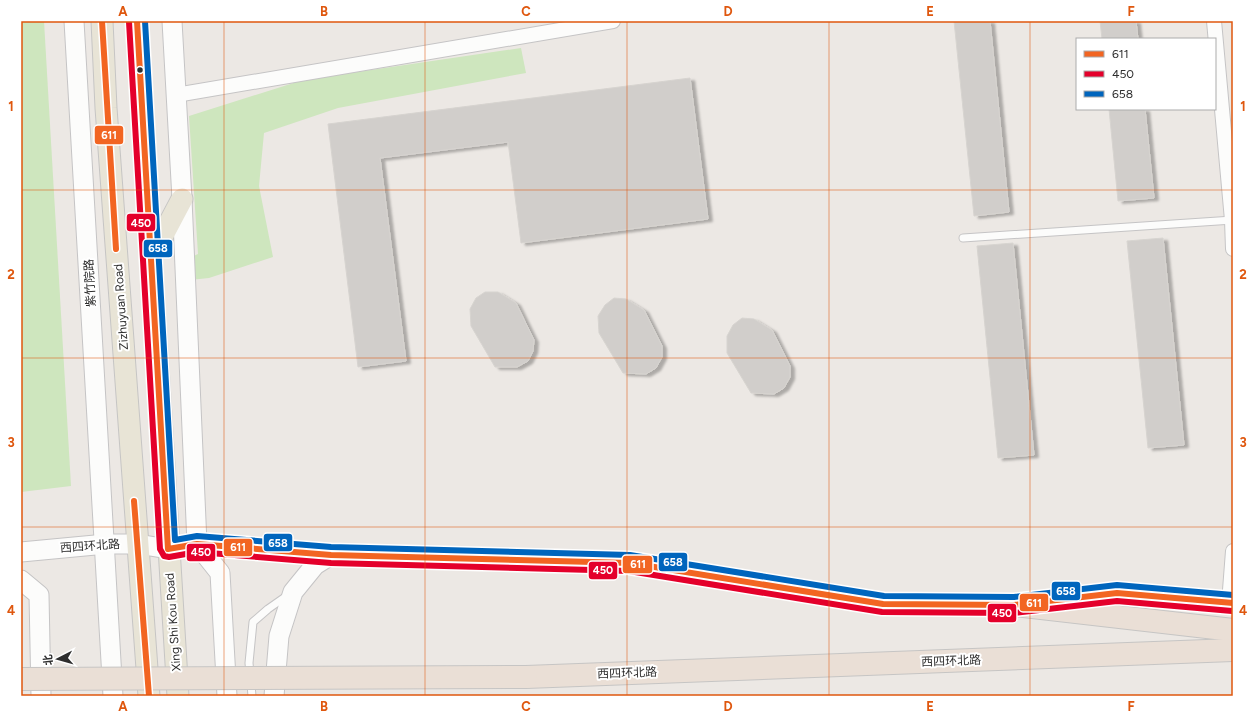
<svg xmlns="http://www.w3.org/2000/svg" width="1254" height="717" font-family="Figtree,'Noto Sans SC',sans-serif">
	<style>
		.green { fill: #cee6be }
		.building { fill: #d1cecb; stroke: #d7d4d0; filter: url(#shadow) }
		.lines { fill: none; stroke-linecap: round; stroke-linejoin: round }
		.lane-casing { stroke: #c5c4c5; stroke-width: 9 }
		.street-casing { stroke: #c5c4c5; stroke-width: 16 }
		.secondary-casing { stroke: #c5c4c5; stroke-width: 21 }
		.primary-casing { stroke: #c6c5c4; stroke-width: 23 }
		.highway-casing { stroke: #c6c5c4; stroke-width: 24 }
		.lane { stroke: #fcfcfb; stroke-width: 7 }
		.street { stroke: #fcfcfb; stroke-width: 14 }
		.secondary { stroke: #fcfcfb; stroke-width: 19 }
		.primary { stroke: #e8e4d6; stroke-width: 21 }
		.highway { stroke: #eadfd6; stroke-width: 22 }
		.highway-bridge-casing { stroke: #c6c5c4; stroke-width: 24; stroke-linecap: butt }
		.highway-bridge { stroke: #eadfd6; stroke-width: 22 }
		.bus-1-casing { stroke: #fff; stroke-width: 9 }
		.bus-2-casing { stroke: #fff; stroke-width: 9 }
		.bus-3-casing { stroke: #fff; stroke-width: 9 }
		.bus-1 { stroke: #f26522; stroke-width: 6 }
		.bus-2 { stroke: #e4002b; stroke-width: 6 }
		.bus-3 { stroke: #0065bd; stroke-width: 6 }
		.grid { fill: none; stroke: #df570e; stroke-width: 1; stroke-opacity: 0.55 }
		.bus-dot { fill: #2e2e2e; stroke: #fff; stroke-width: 1.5 }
		.labels { text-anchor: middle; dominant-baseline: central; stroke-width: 4; stroke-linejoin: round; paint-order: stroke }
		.street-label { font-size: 12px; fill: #2e2e2e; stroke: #fff }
		.line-badge { stroke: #fff; stroke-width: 1.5 }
		.badge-label { font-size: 11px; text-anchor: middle; font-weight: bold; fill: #fff }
		.neatline { fill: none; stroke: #df570e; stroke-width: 1.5 }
		.grid-label { font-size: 13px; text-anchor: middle; font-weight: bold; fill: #df570e }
	</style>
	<defs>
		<filter id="shadow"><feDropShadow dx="4.5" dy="2.5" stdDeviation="1" flood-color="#0004"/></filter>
	</defs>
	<rect width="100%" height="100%" fill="#ece8e4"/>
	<g class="green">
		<path d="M21,21H44L71,486L21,492Z"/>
		<path d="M521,48L526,73L338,108L264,133L259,186L273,257L209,278L190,280L189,258L198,254L189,116L303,80Z"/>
	</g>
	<g class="building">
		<path d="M954,21H990L1009,212L974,216Z"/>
		<path d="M1100,21H1136L1138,39H1102Z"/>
		<path d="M690,78L708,219L521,243L508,142L380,158L406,361L358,367L328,124Z"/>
		<path d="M1109,109H1145L1154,198L1118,201Z"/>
		<path d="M1163,238L1184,445L1148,448L1127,241Z"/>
		<path d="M1013,243L1034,455L998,458L977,246Z"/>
		<path d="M485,292H498L516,303L534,340L533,351L528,361L517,367H495L471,326L470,309L476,298Z"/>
		<path d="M614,298L626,299L644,310L662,346V357L656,368L646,374L623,373L599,333L598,316L605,305Z"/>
		<path d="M742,318L754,319L772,330L790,366V377L784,388L774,394L751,393L727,353V336L733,325Z"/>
	</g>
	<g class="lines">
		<defs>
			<g id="lane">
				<path d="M963,238L1233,220"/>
				<path d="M252,696L249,663L253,622L268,609L288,595"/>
			</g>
			<g id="street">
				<path d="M1214,21L1232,220L1233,249"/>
				<path d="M176,95L613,21"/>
				<path d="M1229,603L1233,551"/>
			</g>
			<g id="secondary">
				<path d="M74,21L113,696"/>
				<path d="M172,21L182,199L197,544L220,573L227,696"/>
				<path d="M21,552L106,544H138L168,549L197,544L331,555L630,563L883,604L1014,605L1117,593L1233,603"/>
				<path d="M21,580L39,595L41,696"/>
				<path d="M274,696L279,636L293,592L315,565L331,555"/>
			</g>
			<g id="primary">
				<path d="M102,21L106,108L149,696"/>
				<path d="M137,21L178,696"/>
				<path d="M153,254L182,199"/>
			</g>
			<g id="highway">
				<path d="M1014,605L1233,630"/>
				<path d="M526,677L1233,650"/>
			</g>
		</defs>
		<use href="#lane" class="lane-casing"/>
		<use href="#street" class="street-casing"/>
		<use href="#secondary" class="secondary-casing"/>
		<use href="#primary" class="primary-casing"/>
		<use href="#highway" class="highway-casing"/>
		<use href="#lane" class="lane"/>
		<use href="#street" class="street"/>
		<use href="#secondary" class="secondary"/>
		<use href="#primary" class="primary"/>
		<use href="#highway" class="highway"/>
		<defs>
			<path id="highway-bridge" d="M21,679L526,677"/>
		</defs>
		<use href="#highway-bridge" class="highway-bridge-casing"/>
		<use href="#highway-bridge" class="highway-bridge"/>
		<defs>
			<g id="bus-1">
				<path d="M102,21L116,249"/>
				<path d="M137,21L168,549L197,544L331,555L630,563L883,604L1014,605L1117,593L1233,603"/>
				<path d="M134,501L149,696"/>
			</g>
			<path id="bus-2" d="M129,22L160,549L164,556L169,557L197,552L331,563L629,571L882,612L1014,613L1117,601L1232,611"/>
			<path id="bus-3" d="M145,21L175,540L197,536L331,547L630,555L884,596L1014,597L1117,585L1233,595"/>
		</defs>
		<use href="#bus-1" class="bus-1-casing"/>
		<use href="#bus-2" class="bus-2-casing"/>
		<use href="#bus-3" class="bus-3-casing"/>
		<use href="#bus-1" class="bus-1"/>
		<use href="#bus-2" class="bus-2"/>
		<use href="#bus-3" class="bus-3"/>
	</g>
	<path class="grid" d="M224,21V696M425,21V696M627,21V696M829,21V696M1030,21V696M21,190H1233M21,358H1233M21,527H1233"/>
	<circle class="bus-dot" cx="140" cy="70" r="3.5"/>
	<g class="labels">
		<g class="street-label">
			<text transform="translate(90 283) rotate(-93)">紫竹院路</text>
			<text transform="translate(121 307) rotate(-94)">Zizhuyuan Road</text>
			<text transform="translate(90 546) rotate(-4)">西四环北路</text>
			<text transform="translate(173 622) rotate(-94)">Xing Shi Kou Road</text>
			<text transform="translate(951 661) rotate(-2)">西四环北路</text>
			<text transform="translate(627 673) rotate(-2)">西四环北路</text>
		</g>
	</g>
	<g class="line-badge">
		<rect x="94" y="125" width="30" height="20" rx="4" fill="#f26522"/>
		<rect x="126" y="213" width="30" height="19" rx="4" fill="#e4002b"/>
		<rect x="143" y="239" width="30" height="19" rx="4" fill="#0065bd"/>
		<rect x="263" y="533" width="30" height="19" rx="4" fill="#0065bd"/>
		<rect x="223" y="538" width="30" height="19" rx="4" fill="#f26522"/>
		<rect x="186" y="543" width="30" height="19" rx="4" fill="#e4002b"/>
		<rect x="658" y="552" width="30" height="20" rx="4" fill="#0065bd"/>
		<rect x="622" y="555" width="31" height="19" rx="4" fill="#f26522"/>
		<rect x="588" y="561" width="30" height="19" rx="4" fill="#e4002b"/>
		<rect x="1051" y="581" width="30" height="20" rx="4" fill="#0065bd"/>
		<rect x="1019" y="593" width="30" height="19" rx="4" fill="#f26522"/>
		<rect x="987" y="603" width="30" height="20" rx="4" fill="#e4002b"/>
	</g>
	<g class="badge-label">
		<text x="109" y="139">611</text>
		<text x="141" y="227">450</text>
		<text x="158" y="252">658</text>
		<text x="278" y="547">658</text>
		<text x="238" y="551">611</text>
		<text x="201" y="556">450</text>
		<text x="673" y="566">658</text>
		<text x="638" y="568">611</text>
		<text x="603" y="574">450</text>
		<text x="1066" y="595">658</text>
		<text x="1034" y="607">611</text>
		<text x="1002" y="617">450</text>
	</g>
	<rect width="1254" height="717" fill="none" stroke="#ffffff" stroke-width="44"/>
	<rect x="1076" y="38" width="140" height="72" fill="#ffffff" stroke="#ababab"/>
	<rect x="1084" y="51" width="20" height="6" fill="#f26522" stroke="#ababab"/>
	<text x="1112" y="58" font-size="12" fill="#2e2e2e">611</text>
	<rect x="1084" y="71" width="20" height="6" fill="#e4002b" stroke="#ababab"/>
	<text x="1112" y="78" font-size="12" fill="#2e2e2e">450</text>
	<rect x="1084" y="91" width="20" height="6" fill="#0065bd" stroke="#ababab"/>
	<text x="1112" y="98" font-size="12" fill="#2e2e2e">658</text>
	<g transform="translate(58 659) rotate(264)" stroke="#ffffff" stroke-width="3" paint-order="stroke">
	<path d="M0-3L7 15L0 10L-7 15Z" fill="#2e2e2e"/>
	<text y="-6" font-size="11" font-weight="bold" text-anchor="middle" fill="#2e2e2e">北</text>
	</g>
	<rect x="22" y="22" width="1210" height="673" class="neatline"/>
	<g class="grid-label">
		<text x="123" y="16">A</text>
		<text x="324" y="16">B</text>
		<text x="526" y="16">C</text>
		<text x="728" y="16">D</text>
		<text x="930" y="16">E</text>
		<text x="1131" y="16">F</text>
		<text x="11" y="111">1</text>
		<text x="1243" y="111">1</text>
		<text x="11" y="279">2</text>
		<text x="1243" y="279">2</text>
		<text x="11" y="447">3</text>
		<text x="1243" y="447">3</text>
		<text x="11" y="615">4</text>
		<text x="1243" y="615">4</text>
		<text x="123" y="711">A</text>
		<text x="324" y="711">B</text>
		<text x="526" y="711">C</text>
		<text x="728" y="711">D</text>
		<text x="930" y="711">E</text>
		<text x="1131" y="711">F</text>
	</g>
</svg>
